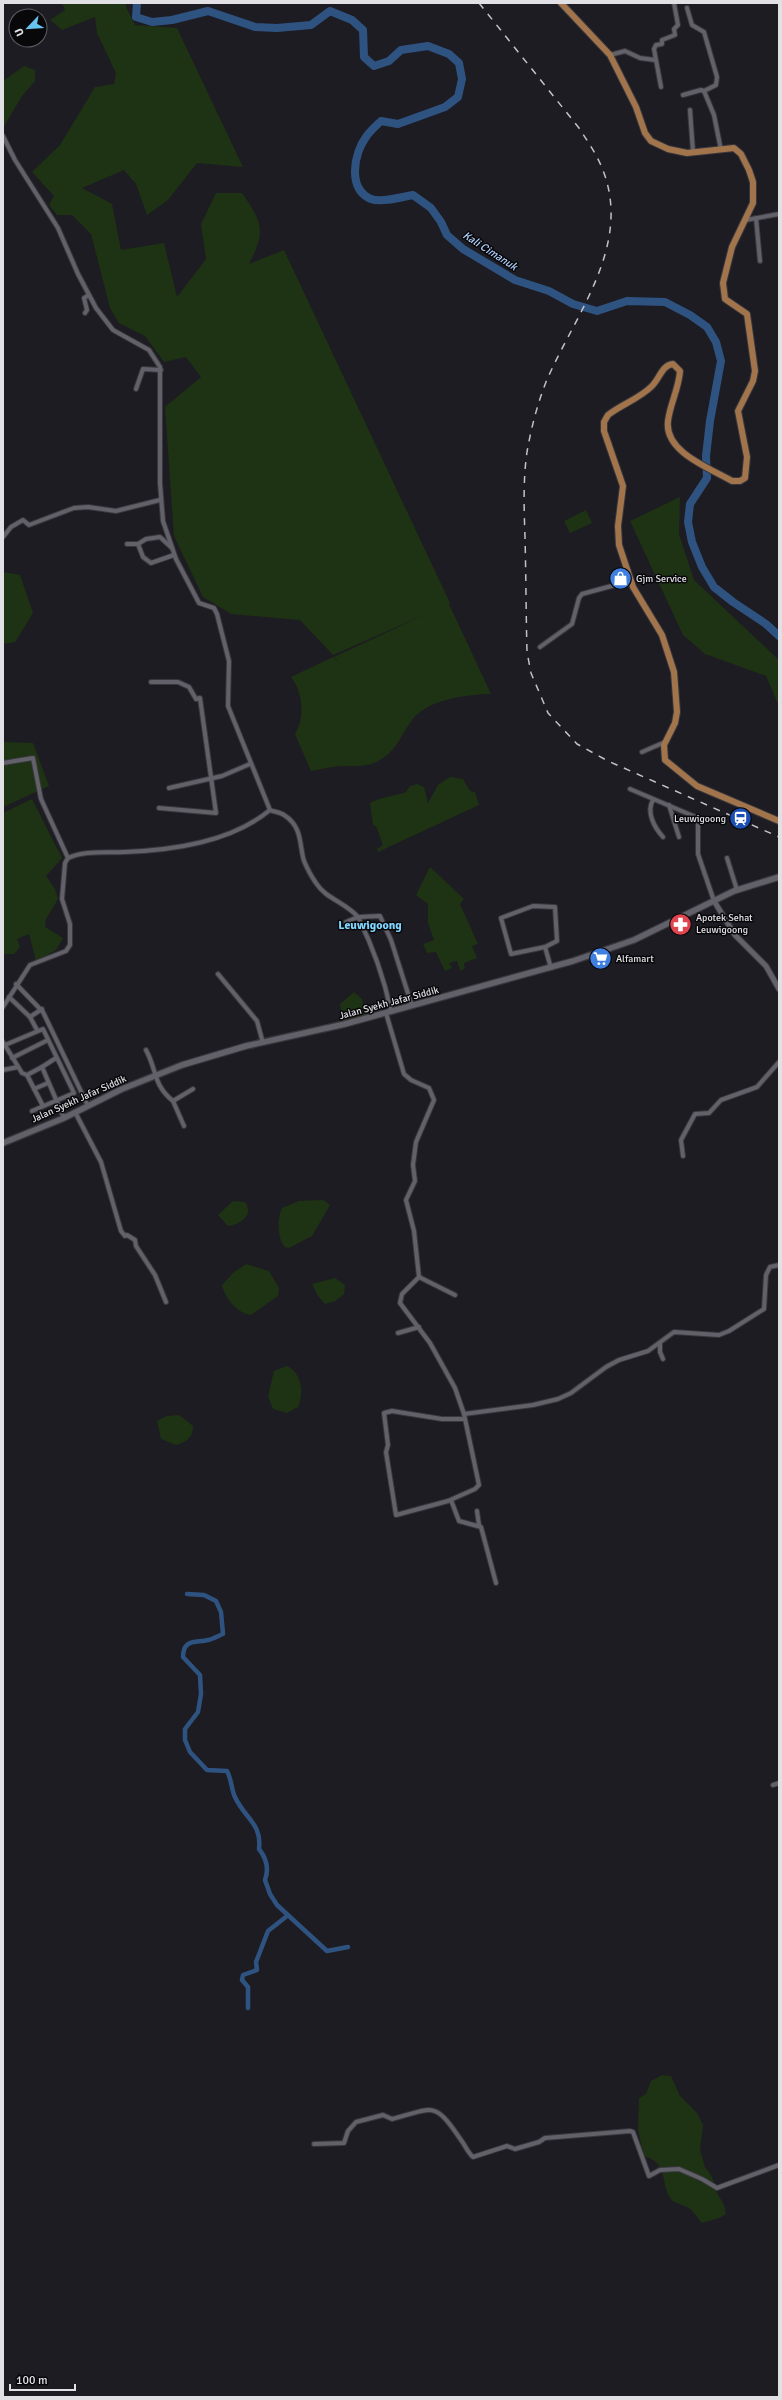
<svg xmlns="http://www.w3.org/2000/svg" width="782" height="2400" font-family="Signika,sans-serif">
	<style>
		.green { fill: #1d3313 }
		.lines { fill: none; stroke-linecap: round; stroke-linejoin: round }
		.canal { stroke: #2f5381; stroke-width: 4.5 }
		.river { stroke: #2f5381; stroke-width: 8 }
		.minor-casing { stroke: #38373c; stroke-width: 6 }
		.tertiary-casing { stroke: #38373c; stroke-width: 7 }
		.secondary-casing { stroke: #38373c; stroke-width: 8 }
		.primary-casing { stroke: #38373c; stroke-width: 8 }
		.minor { stroke: #626069; stroke-width: 4 }
		.tertiary { stroke: #626069; stroke-width: 5 }
		.secondary { stroke: #626069; stroke-width: 5.5 }
		.primary { stroke: #a2744c; stroke-width: 6 }
		.rail { stroke: #c3c2c7; stroke-width: 1.5; stroke-dasharray: 7 7; stroke-linecap: butt }
		.labels { text-anchor: middle; dominant-baseline: central; stroke-width: 3; stroke-linejoin: round; paint-order: stroke }
		.poi-label { font-size: 10px; fill: #e1e0e5; stroke: #08070a; text-anchor: start }
		.street-label { font-size: 10px; fill: #e1e0e5; stroke: #08070a }
		.water-label { font-size: 11px; font-style: italic; fill: #aecffa; stroke: #08070a }
		.quarter-label { font-size: 12px; font-weight: bold; fill: #81d7ff; stroke: #08070a }
	</style>
	<rect width="100%" height="100%" fill="#1d1c23"/>
	<g class="green">
		<path d="M62,3H126V7L135,25L177,28L243,167L197,163L168,200L147,215L136,184L124,170L82,188L112,204L121,250L164,243L177,297L206,259L201,224L216,193H242C263,223 266,231 249,264L284,250L450,603L449,604L491,694C468,694 426,700 412,720C401,735 397,750 380,760C368,767 358,766 345,766C334,766 322,769 311,771L295,734C305,717 303,692 291,677L333,657L342,665L334,657L424,615L333,655L300,620L231,614L203,597L174,536L165,407L201,377L186,357L164,362L145,336L119,323L110,308L91,234L72,215H57L49,205L54,196L32,172L60,145L95,87L114,84L116,73L97,33L95,17L62,30L50,20L65,10Z"/>
		<path d="M24,66L35,70V81L22,96L3,128V81Z"/>
		<path d="M680,497L679,534L694,580L779,660V706L766,676L705,654L683,635L630,521Z"/>
		<path d="M586,510L592,523L570,533L564,521Z"/>
		<path d="M3,572L20,575L33,613L15,642L3,644Z"/>
		<path d="M3,742L33,743L49,786L3,807Z"/>
		<path d="M450,777L463,779L470,791L475,792L479,805L378,852L377,849L383,845L376,826L373,825L370,803C381,797 394,796 406,792L410,786L417,784L424,787L428,803L438,785Z"/>
		<path d="M32,799L62,858L46,876L55,889L58,899L46,919L45,927L63,938L56,950L36,961L29,934L17,939L20,947L14,954H3V813Z"/>
		<path d="M430,867L464,899L460,904L478,944L472,946L477,958L464,963L465,969L460,970L457,961L449,963L452,968L445,971L436,952L427,953L423,944L434,940L428,923V904L416,895Z"/>
		<path d="M354,992L362,999L366,1016L343,1021L340,1004Z"/>
		<path d="M323,1200L330,1205L312,1236L289,1248L285,1247C277,1239 277,1218 282,1208L299,1201Z"/>
		<path d="M233,1201L245,1202C255,1215 239,1225 228,1226L218,1215Z"/>
		<path d="M246,1264L269,1271L279,1288L278,1296L251,1315C237,1313 225,1299 222,1285L233,1273Z"/>
		<path d="M335,1278L345,1285L344,1294L335,1301L325,1304L318,1296L312,1284Z"/>
		<path d="M287,1366C302,1374 304,1392 298,1407L287,1413L273,1409L268,1396L274,1371Z"/>
		<path d="M179,1415L193,1426C194,1437 185,1443 176,1445L161,1439L157,1421L167,1416Z"/>
		<path d="M662,2075L671,2076L680,2096L697,2113L703,2125L700,2150L705,2167L712,2177L716,2191L724,2205L726,2214L719,2218L702,2223C697,2218 693,2210 687,2207C681,2204 672,2203 669,2196C661,2182 668,2163 644,2156L638,2130L639,2098L646,2094L651,2081Z"/>
	</g>
	<g class="lines">
		<g class="canal">
			<path d="M187,1594L204,1595L216,1601L221,1612L223,1634C218,1636 213,1639 208,1640C195,1643 183,1639 183,1657L200,1675L201,1694L198,1712L185,1729V1740L190,1752L207,1770L227,1771C232,1780 231,1789 235,1797C245,1819 262,1823 259,1849C267,1859 269,1869 265,1880L270,1894L277,1905L327,1951L348,1947"/>
			<path d="M248,2008V1987L242,1980L243,1975L257,1970L256,1962L268,1931L287,1916"/>
		</g>
		<path class="river" d="M137,3L136,17L152,22L172,20L208,11L255,27L277,28L311,25L330,11L352,20L363,30L364,57L374,66L389,61L401,50L428,46L449,54L459,63L462,79L458,97L445,107L398,124L381,121C376,126 370,131 366,137C354,153 347,189 371,199C381,203 402,197 413,195L431,208L441,222L447,235L463,249L515,280L549,291L573,304L597,311L627,301L665,302L690,315L707,327L716,342L721,361L710,421L706,456L707,478L690,504L688,522L692,542L702,567L714,587L733,602L766,624L779,636"/>
		<defs>
			<g id="minor">
				<path d="M687,8L692,25L704,32L717,77L716,85L704,91"/>
				<path d="M610,55L625,51L640,58L655,60"/>
				<path d="M661,87L654,49L656,45L662,44V40L675,35L674,29L678,25L674,3"/>
				<path d="M683,95L701,90L704,91L714,115L721,150"/>
				<path d="M690,110L693,152"/>
				<path d="M3,136L15,160L58,228L78,274L96,308L113,330L149,350L160,367V483L163,521L176,559L199,603L214,608L217,614L229,661L228,706L270,810C274,812 280,812 284,815C303,827 299,845 304,861C307,868 311,876 316,883C326,899 345,902 358,917L380,916L391,940L412,1006"/>
				<path d="M756,218L760,261"/>
				<path d="M746,220L779,214"/>
				<path d="M85,313L87,310L84,298L89,295"/>
				<path d="M136,389L143,369L161,370"/>
				<path d="M3,537L11,527L23,520L29,525L74,508L88,507L116,511L160,500"/>
				<path d="M127,544H138L143,557L151,563L174,555"/>
				<path d="M138,544L146,539L160,537L172,548"/>
				<path d="M540,647L572,624L579,598L582,594L630,581"/>
				<path d="M151,682H178L189,687L196,699L200,698L216,813L159,808"/>
				<path d="M642,752L665,742"/>
				<path d="M3,763L33,758L41,799L68,858"/>
				<path d="M169,788L222,776L250,764"/>
				<path d="M630,789L698,818V854L714,901"/>
				<path d="M653,800C646,812 654,827 663,837"/>
				<path d="M669,805L679,837"/>
				<path d="M727,858L737,890"/>
				<path d="M533,906L555,907L557,941L545,947L511,954L501,918Z"/>
				<path d="M346,922L358,917C373,947 384,978 391,1011"/>
				<path d="M545,947L551,968"/>
				<path d="M218,974L257,1021L263,1043"/>
				<path d="M16,984L43,1012L88,1106"/>
				<path d="M9,997L30,1017L42,1009"/>
				<path d="M3,1007L30,965L66,951L70,945V924L62,899L65,863L68,858C84,850 107,853 125,852C174,850 231,842 270,810"/>
				<path d="M386,1013L404,1074L411,1080L429,1088L434,1100L416,1142L413,1165L415,1181L406,1200L414,1231L419,1277L402,1294L400,1303L430,1343L455,1388L464,1414L479,1485L475,1489L448,1501L396,1515L386,1452L388,1445L384,1413L392,1411L442,1419H465"/>
				<path d="M30,1017L37,1030"/>
				<path d="M3,1042L22,1073L27,1075L42,1067L64,1118"/>
				<path d="M5,1045L43,1029L74,1093L32,1111"/>
				<path d="M146,1050C157,1070 153,1085 173,1101L193,1089"/>
				<path d="M12,1058L48,1040"/>
				<path d="M42,1067L56,1058"/>
				<path d="M3,1070L18,1067"/>
				<path d="M27,1075L43,1106"/>
				<path d="M34,1089L48,1083"/>
				<path d="M173,1101L184,1126"/>
				<path d="M75,1112L101,1162L121,1231L125,1236L127,1235L135,1240L136,1246L155,1275L166,1302"/>
				<path d="M683,1156L681,1140L695,1114L709,1113L721,1100L757,1087L779,1062"/>
				<path d="M419,1277L455,1295"/>
				<path d="M398,1333L419,1327"/>
				<path d="M660,1343V1352L663,1359"/>
				<path d="M464,1414L533,1405L558,1399L571,1393L606,1367L619,1360L648,1351L674,1332L719,1335L729,1331L764,1309L766,1275L770,1267L779,1265"/>
				<path d="M451,1500L459,1521L481,1527L496,1583"/>
				<path d="M477,1511L479,1525"/>
				<path d="M773,1785L779,1783"/>
				<path d="M314,2144L344,2143L348,2131L356,2122L383,2115L392,2119C434,2108 434,2100 461,2140C465,2145 468,2153 473,2157L507,2146L515,2149L539,2142L545,2138L630,2131L633,2132L649,2176L660,2170L679,2169L702,2179L717,2188L779,2165"/>
			</g>
			<path id="tertiary" d="M714,901L735,935L766,966L779,989"/>
			<path id="secondary" d="M3,1143L64,1118L122,1089L182,1065L246,1046L345,1024L573,961L634,940L734,891L779,877"/>
			<path id="primary" d="M561,3L610,55L636,107L645,133L651,141L668,149L687,153L734,148L741,154L749,170L753,182V203L732,247L723,283L725,299L747,314L755,371L753,381L738,411L747,457L745,478L740,481H732C710,468 664,452 668,421C670,404 679,388 680,371L673,364C662,365 660,378 652,386C639,399 622,404 608,415L604,422V431L623,486L618,526L619,545L633,587L662,635L674,672L677,712L675,723L664,745L665,760L697,786L779,821"/>
		</defs>
		<use href="#minor" class="minor-casing"/>
		<use href="#tertiary" class="tertiary-casing"/>
		<use href="#secondary" class="secondary-casing"/>
		<use href="#primary" class="primary-casing"/>
		<use href="#minor" class="minor"/>
		<use href="#tertiary" class="tertiary"/>
		<use href="#secondary" class="secondary"/>
		<use href="#primary" class="primary"/>
		<path class="rail" d="M479,3L579,128C588,142 598,156 604,173C631,248 574,316 546,382C537,405 531,429 527,452C523,480 524,509 525,537C526,576 526,614 527,652L531,673L548,713L577,744L608,761L779,837"/>
	</g>
	<defs>
		<symbol id="shop-disc" viewBox="-11 -11 22 22"><circle r="9.5" fill="#3f7fe0" stroke="#08070a"/><path d="M-5-2.5h2.3a2.7 3.5 0 0 1 5.4 0H5L5.5 6h-11ZM-1.5-2.5h3a1.5 2.3 0 0 0-3 0Z" fill="#fff"/></symbol>
		<symbol id="station-disc" viewBox="-11 -11 22 22"><circle r="9.5" fill="#1a4fb4" stroke="#08070a"/><path d="M-3-6H3Q5-6 5-4V2Q5 4 3 4L4.5 6H3L1.5 4h-3L-3 6H-4.5L-3 4Q-5 4-5 2V-4Q-5-6-3-6ZM-3.5-4v3h7v-3ZM-3.5 1v1.5H-2V1ZM2 1v1.5H3.5V1Z" fill="#fff"/></symbol>
		<symbol id="pharmacy-disc" viewBox="-11 -11 22 22"><circle r="9.5" fill="#e0444e" stroke="#08070a"/><path d="M-2-6h4v4h4v4h-4v4h-4v-4h-4v-4h4Z" fill="#fff"/></symbol>
		<symbol id="supermarket-disc" viewBox="-11 -11 22 22"><circle r="9.5" fill="#3f7fe0" stroke="#08070a"/><path d="M-6-5.5h2.5l.6 2H6L4.5 2H-2.5L-4.4-4H-6ZM-1.5 3.2a1.3 1.3 0 1 0 .1 0ZM3 3.2a1.3 1.3 0 1 0 .1 0Z" fill="#fff"/></symbol>
	</defs>
	<g fill-rule="evenodd">
		<use href="#shop-disc" x="608" y="566" width="25" height="25"/>
		<use href="#station-disc" x="728" y="806" width="25" height="25"/>
		<use href="#pharmacy-disc" x="668" y="912" width="25" height="25"/>
		<use href="#supermarket-disc" x="588" y="946" width="25" height="25"/>
	</g>
	<g class="labels">
		<g class="poi-label">
			<text x="636" y="579">Gjm Service</text>
			<text x="726" y="819" text-anchor="end">Leuwigoong</text>
			<text x="696" y="918">Apotek Sehat<tspan x="696" dy="12">Leuwigoong</tspan></text>
			<text x="616" y="959">Alfamart</text>
		</g>
		<g class="street-label">
			<text transform="translate(389 1003) rotate(-15)">Jalan Syekh Jafar Siddik</text>
			<text transform="translate(79 1099) rotate(-24)">Jalan Syekh Jafar Siddik</text>
		</g>
		<g class="water-label">
			<text transform="translate(490 251) rotate(33)">Kali Cimanuk</text>
		</g>
		<g class="quarter-label">
			<text x="370" y="925">Leuwigoong</text>
		</g>
	</g>
	<rect width="782" height="2400" fill="none" stroke="#e1e0e5" stroke-width="8"/>
	<g transform="translate(28 28) rotate(245)"><circle r="19" fill="#08070a" stroke="#5f5e62"/>
	<path d="M0-3L7 15L0 10L-7 15Z" fill="#66c4ef"/>
	<text y="-6" font-size="11" font-weight="bold" text-anchor="middle" fill="#e1e0e5">U</text>
	</g>
	<path d="M10 2384v6h65v-6" fill="none" stroke="#e1e0e5" stroke-width="2"/>
	<text x="16" y="2384" font-size="12" fill="#e1e0e5" stroke="#08070a" stroke-width="3" paint-order="stroke">100 m</text>
</svg>
